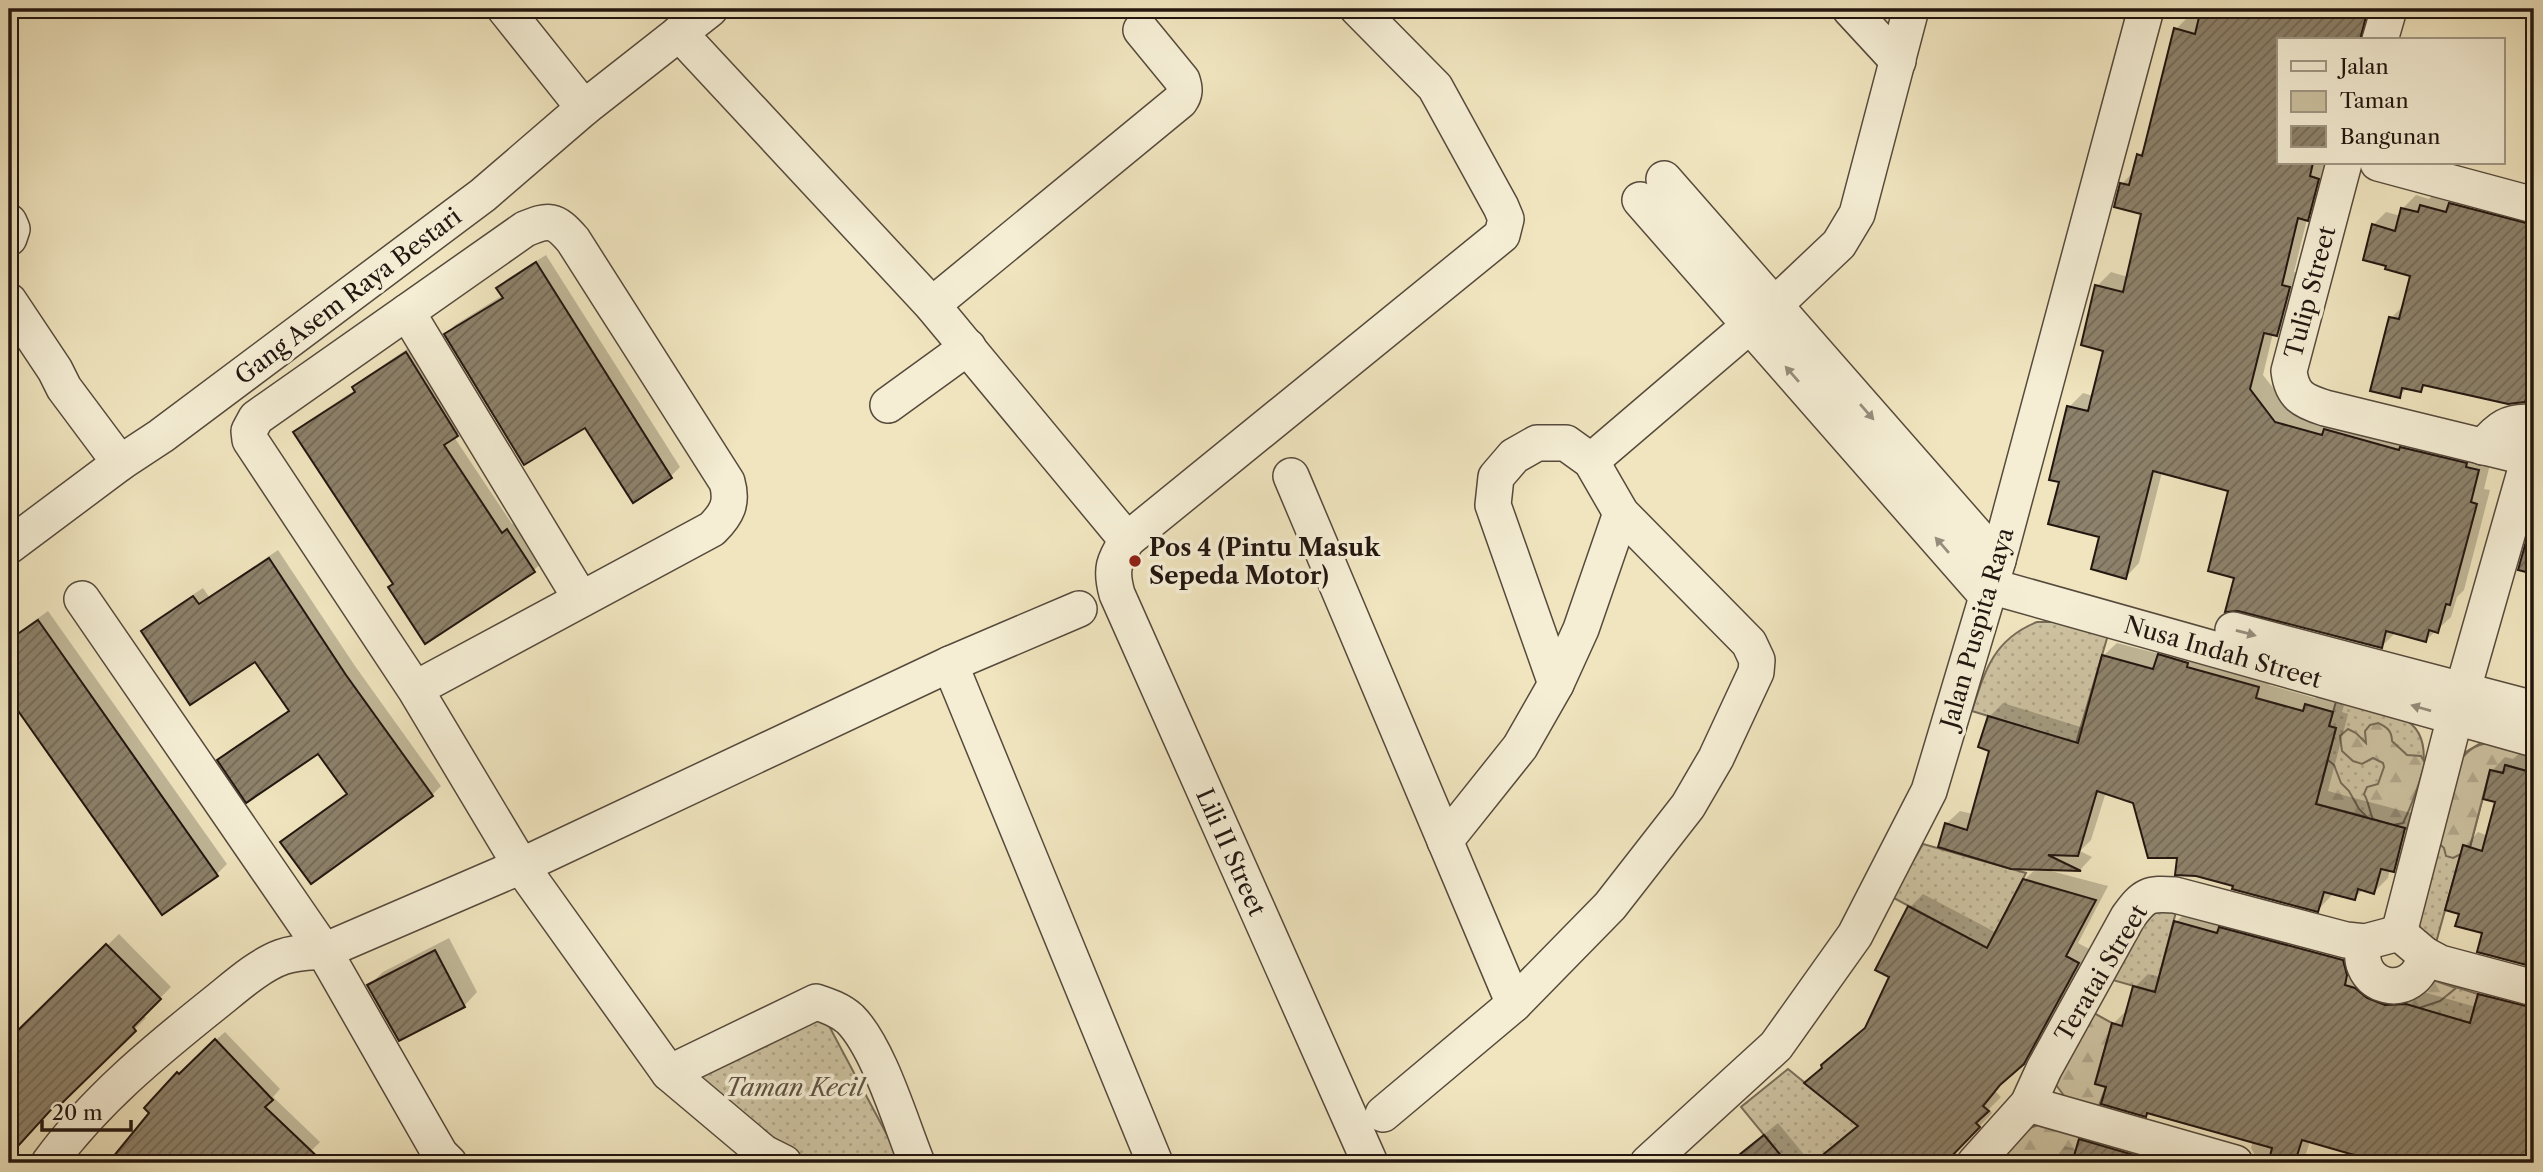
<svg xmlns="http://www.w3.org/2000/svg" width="2543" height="1172" font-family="'Libre Caslon Text',serif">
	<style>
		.green { fill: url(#green-dots); stroke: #786c58; stroke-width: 2 }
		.forest { fill: url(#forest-firs); stroke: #786c58; stroke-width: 2 }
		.shadow { fill: #0003 }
		.building { fill: url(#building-hatch); stroke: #221610; stroke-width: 2 }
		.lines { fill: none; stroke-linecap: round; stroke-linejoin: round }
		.minor-casing { stroke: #564a3c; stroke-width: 38 }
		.minor { stroke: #f5eed5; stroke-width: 35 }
		.oneway { fill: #968d7c }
		.poi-dot { fill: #8f2418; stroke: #f5eed5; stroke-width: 2.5 }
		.labels { text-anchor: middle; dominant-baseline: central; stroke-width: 7; stroke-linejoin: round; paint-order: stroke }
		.street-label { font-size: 24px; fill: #221610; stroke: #f5eed5 }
		.poi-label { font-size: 24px; font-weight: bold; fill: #221610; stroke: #f5eed5; text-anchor: start }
		.park-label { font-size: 24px; font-style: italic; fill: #5e5243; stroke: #f5eed5 }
	</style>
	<defs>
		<pattern id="green-dots" width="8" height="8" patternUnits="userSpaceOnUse" patternTransform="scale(1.75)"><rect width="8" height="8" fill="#cdc2a1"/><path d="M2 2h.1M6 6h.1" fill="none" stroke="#b0a68a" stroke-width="1.8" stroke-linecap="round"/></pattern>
		<pattern id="forest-firs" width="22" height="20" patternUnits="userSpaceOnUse" patternTransform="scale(1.75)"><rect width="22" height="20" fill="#cdc2a1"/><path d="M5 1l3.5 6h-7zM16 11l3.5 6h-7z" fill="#b0a68a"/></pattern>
		<pattern id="building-hatch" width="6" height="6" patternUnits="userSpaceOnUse" patternTransform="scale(1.75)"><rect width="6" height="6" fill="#8d826b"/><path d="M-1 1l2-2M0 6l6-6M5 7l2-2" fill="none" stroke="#736957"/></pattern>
	</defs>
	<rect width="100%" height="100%" fill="#f0e5bf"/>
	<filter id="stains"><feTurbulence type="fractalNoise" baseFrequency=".00286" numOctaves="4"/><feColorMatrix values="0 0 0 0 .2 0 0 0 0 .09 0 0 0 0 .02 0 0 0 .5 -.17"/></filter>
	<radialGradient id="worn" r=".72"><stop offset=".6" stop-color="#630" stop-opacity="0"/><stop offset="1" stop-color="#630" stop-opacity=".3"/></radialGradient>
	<g class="green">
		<path d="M2037,622H2062L2108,635L2076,743L1972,711C1985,670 1994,639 2037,622Z"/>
		<path d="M2337,698C2356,704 2388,710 2404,719C2442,739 2415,798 2407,829L2316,804L2336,728L2329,726Z"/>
		<path d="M2479,744L2529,765L2527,771L2506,765L2490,770L2470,847L2463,845L2434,950L2415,926L2466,752Z"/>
		<path d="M1923,844L2026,873L1987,948L1892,897Z"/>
		<path d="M2177,908L2155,992L2109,979L2150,911Z"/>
		<path d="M2430,979L2478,994L2470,1023L2418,1008Z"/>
		<path d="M820,1009L902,1163H806L760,1135L689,1075Z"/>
		<path d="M1788,1069L1858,1126L1813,1163H1787L1741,1107Z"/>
	</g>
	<g class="forest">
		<path d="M2378,723C2387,727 2392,731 2392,741L2407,755L2421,756L2425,763C2419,785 2413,803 2403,823L2393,825L2373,819C2369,811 2369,802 2364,794L2367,787L2378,784L2384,767L2383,763L2373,758L2362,764L2353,761L2342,751L2340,736L2348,729L2356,733L2366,743L2365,731L2370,725Z"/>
		<path d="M2495,742L2532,751L2527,771L2506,765L2503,773L2490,770L2470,847L2463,845L2461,854L2453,858L2446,856L2444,848L2436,841L2460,761C2469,747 2479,744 2495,742Z"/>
		<path d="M2328,760L2334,765L2341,783L2349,791L2359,809L2367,817L2316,804Z"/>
		<path d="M2430,979L2456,988L2440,1001L2407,1012L2405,997Z"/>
		<path d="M2092,1012L2112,1023L2095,1083L2106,1087L2098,1108L2065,1097L2056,1085L2057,1076Z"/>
		<path d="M2040,1124L2080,1136L2072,1163L2051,1159L2049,1163H1994L2028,1129Z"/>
	</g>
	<g class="shadow">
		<path d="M2203,9H2377L2371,40H2279V163H2333L2321,205L2307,219L2294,272L2302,274L2291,320L2277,334L2273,333L2263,375L2289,408L2492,456L2484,489L2490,490L2464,590L2457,597L2451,617L2426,640L2396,632L2382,646L2236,577L2230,490L2162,472L2139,563L2126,577L2101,536L2061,481L2069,407L2083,393L2093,396L2105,350L2097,286L2111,272L2128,277L2144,213L2122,184L2135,170L2139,155L2146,148L2176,29L2189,16L2200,19Z"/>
		<path d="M2435,193L2534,218V399L2527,398L2525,400L2427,384L2421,390L2408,387L2399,396L2391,318L2404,305L2413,274L2373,225L2386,212L2401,216L2403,208L2416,195L2429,199Z"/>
		<path d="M546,255L680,467L671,476L633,500L586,425L446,334L455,325L503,295L498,288L507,279Z"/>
		<path d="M416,343L467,425L454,437L512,524L517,521L544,561L534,570L394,583L295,433L305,423L355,390L354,388L364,378Z"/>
		<path d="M278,550L355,666L441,786L432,795L283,842L348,793L318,752L219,760L228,751L290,710L256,659L143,631L152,622L203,588L209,597Z"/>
		<path d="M48,611L227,864L217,874L162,912L9,695V639Z"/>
		<path d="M2534,631V665L2526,663Z"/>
		<path d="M2173,641L2272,674L2269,685L2315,698L2321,692L2346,699L2342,712L2348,714L2328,791L2418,815L2407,856L2394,870L2390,869L2388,878L2374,892L2364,889L2354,898L2332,892L2331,896L2318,910L2235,884L2179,857L2135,802L2106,792L2091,840L2080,851L2092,857L2080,870H2047L2108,886L2078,943L2091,950L2037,1049L2008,1076L1995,1091L2001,1097L1989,1109L1992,1113L1961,1146L1941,1163H1813L1859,1125L1806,1083L1836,1052L1868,1025L1891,976L1877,969L1910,907L1923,894L1997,933L2024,880L2037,868L1946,824L1960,811L1973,814L1991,749L1989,717L2003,703L2084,728L2103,656L2117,643L2160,654Z"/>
		<path d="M2520,753L2534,756V965L2479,951L2484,932L2461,913L2465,846L2478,832L2488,836L2497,801L2492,771L2505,757L2513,759Z"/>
		<path d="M2189,909L2356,947L2420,991L2476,1007L2480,995L2493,981L2534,993V1163H2361L2363,1156L2310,1141L2303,1163H2256V1157L2251,1148L2253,1140L2108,1085L2113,1024L2127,1010L2135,987L2148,974L2161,977L2176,922Z"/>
		<path d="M119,934L171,987L143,1015L146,1018L61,1102L59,1099L9,1154V1042Z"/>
		<path d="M449,938L477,992L464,1006L369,985L383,972Z"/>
		<path d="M225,1032L280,1089L273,1097L320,1142L299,1163H113L152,1113L178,1073Z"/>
		<path d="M1778,1123L1811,1163H1729Z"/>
		<path d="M2094,1127L2148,1142L2143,1158L2162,1163H2051L2065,1146L2078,1150L2081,1140Z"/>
	</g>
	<g class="building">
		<path d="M2201,9H2368L2360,40H2279V163H2313L2310,176L2319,179L2308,221L2298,218L2282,285L2290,287L2277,336L2264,333L2250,389L2275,422L2322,435L2324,429L2399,450L2400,447L2467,463L2466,467L2479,470L2471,502L2477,504L2450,605L2446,604L2438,633L2429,630L2426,642L2386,631L2382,648L2238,611L2225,612L2234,578L2208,571L2228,491L2153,471L2126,579L2091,569L2099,537L2048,524L2059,482L2049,480L2067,406L2088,411L2103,351L2081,345L2095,285L2123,292L2141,214L2114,207L2120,183L2129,185L2137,154L2142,156L2174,28L2195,34Z"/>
		<path d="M2449,203L2534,225V401L2526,399L2525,402L2508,404L2423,385L2421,392L2402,388L2400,398L2370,391L2389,317L2399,319L2410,276L2385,269L2386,266L2363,260L2372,224L2395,231L2401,208L2418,212L2420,205L2446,212Z"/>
		<path d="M536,262L672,478L633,503L585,428L524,465L444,334L503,298L496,288Z"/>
		<path d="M406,352L458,436L444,445L502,533L507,529L535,572L425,644L388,587L393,584L293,432L355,392L352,387Z"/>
		<path d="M2534,513V574L2518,570Z"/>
		<path d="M269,558L346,675L433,796L311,884L280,842L347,794L318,754L246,803L217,760L289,711L255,662L190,705L141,631L193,596L199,604Z"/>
		<path d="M38,620L218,876L162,915L9,698V640Z"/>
		<path d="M2158,654L2188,663L2187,667L2259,687L2256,698L2303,711L2305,704L2333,712L2329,726L2336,728L2316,804L2405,828L2394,872L2381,869L2374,894L2358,889L2355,900L2324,892L2318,912L2232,889L2233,886L2196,876L2175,875L2177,858H2148L2133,803L2097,791L2078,856L2048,855L2081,871L2011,869L1938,847L1945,823L1967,830L1989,751L1978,747L1988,716L2078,743L2102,655L2153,669Z"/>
		<path d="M2505,765L2534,773V967L2477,952L2482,933L2455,926L2459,914L2445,910L2463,845L2482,851L2495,802L2483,799L2490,770L2503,773Z"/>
		<path d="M2023,879L2096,900L2066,956L2079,963L2024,1064L2000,1085L1983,1106L1989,1111L1976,1123L1980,1127L1945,1163H1813L1858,1126L1804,1083L1822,1068L1821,1065L1865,1028L1889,977L1875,970L1908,906L1987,948Z"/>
		<path d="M2174,921L2217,933L2219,927L2343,960L2347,975L2345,985L2355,988L2367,998L2385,1005L2406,1004L2470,1023L2478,994L2534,1008V1163H2359L2361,1157L2302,1140L2295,1162L2270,1156L2272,1148L2147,1113L2146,1117L2101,1104L2106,1087L2095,1084L2112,1023L2122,1026L2133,986L2155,992Z"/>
		<path d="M106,944L161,999L133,1027L136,1031L61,1104L58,1102L9,1156V1039Z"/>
		<path d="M435,950L465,1007L399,1041L367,985Z"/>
		<path d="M215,1039L273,1100L265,1107L324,1163H108L149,1113L144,1108L177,1072L179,1074Z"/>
		<path d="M1764,1135L1787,1163H1729Z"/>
		<path d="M2079,1139L2151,1160V1163H2072Z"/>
	</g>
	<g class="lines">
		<defs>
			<g id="minor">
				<path d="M505,9L584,108"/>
				<path d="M1358,9L1435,87L1501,207L1506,219L1502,235L1127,540C1114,561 1110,569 1117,594L1370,1163"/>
				<path d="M1850,9L1898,61"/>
				<path d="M679,33L932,305L1127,540"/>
				<path d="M2380,40L2389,9"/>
				<path d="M2344,163L2289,371C2292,396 2303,401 2325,408L2534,459"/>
				<path d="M2378,163L2534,205"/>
				<path d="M1664,179L1998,560"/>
				<path d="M1640,200L1987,596"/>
				<path d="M9,222L12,229L9,238"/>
				<path d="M9,301L55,370L64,388L120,463"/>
				<path d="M932,305L1180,101C1185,94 1185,89 1182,80L1141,30"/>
				<path d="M407,312L581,599"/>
				<path d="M888,405L968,347"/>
				<path d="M2483,447C2498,429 2510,419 2534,423"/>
				<path d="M1591,461L1783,297L1839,244L1857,214L1911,9"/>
				<path d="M1291,476L1514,1004"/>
				<path d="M9,546L120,463L161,436L483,195L584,108L710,9"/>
				<path d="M1990,586L2534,739"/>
				<path d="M82,599L324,951L440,1154L449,1163"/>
				<path d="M2233,630L2534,709"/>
				<path d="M950,664L1155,1163"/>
				<path d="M415,689L712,529C727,514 733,503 727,482L573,240C555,219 549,219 525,229L256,418L249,431L250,440L415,689L521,866L669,1073L764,1153L784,1163"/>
				<path d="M1445,841L1520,747L1556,684L1581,629L1621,513"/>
				<path d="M2399,933L2455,717L2529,458"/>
				<path d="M2365,942C2350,988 2416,1006 2425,955"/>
				<path d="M669,1073L816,1002C828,1006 840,1010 850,1019C879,1048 901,1124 917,1163"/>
				<path d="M2028,1104L2235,1163"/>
				<path d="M1383,1114L1514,1004L1610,906L1688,806L1716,758L1756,672L1757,660L1749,643L1621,513L1591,461L1566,443H1537L1514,456L1496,477L1493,505L1556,684"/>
				<path d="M49,1163C95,1100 155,1051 215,1003C234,988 259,965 282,957C295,952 310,952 324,951L521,866L950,664L1079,609"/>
				<path d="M1648,1163L1776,1046L1855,935L1929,791L1998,560L2146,9"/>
				<path d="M1975,1163L2028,1104L2044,1069L2128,917C2144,895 2148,893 2175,895L2346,940L2365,942L2399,933L2425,955L2440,963L2534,988"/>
			</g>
		</defs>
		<use href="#minor" class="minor-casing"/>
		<use href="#minor" class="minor"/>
	</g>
	<defs><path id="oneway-solid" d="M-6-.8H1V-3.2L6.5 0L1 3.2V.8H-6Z" transform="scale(1.75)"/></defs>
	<g class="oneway">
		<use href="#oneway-solid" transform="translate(1792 374) rotate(-131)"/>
		<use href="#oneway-solid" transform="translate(1867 412) rotate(49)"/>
		<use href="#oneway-solid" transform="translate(1942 545) rotate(-131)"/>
		<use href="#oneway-solid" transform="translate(2246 633) rotate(15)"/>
		<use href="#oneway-solid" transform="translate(2421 708) rotate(-164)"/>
	</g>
	<circle class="poi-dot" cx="1135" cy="561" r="7"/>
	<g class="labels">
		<g class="street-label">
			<text transform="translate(2310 292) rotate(-75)">Tulip Street</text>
			<text transform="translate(348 296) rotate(-37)">Gang Asem Raya Bestari</text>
			<text transform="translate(1977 628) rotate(-74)">Jalan Puspita Raya</text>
			<text transform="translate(2223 652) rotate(16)">Nusa Indah Street</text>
			<text transform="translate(1231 852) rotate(66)">Lili II Street</text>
			<text transform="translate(2101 973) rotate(-59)">Teratai Street</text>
		</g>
		<g class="poi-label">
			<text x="1149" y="547">Pos 4 (Pintu Masuk<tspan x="1149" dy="28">Sepeda Motor)</tspan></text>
		</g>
		<g class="park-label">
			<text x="795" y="1087">Taman Kecil</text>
		</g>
	</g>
	<rect width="2543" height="1172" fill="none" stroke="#f0e5bf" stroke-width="35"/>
	<rect x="10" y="10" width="2522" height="1151" fill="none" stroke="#221610" stroke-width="3.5"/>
	<rect x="18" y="18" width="2508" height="1137" fill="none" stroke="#221610" stroke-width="2"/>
	<rect x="2277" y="38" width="228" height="126" fill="#f5eed5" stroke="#a19886" stroke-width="2"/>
	<rect x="2291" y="61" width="35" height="10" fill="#f5eed5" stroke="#a19886" stroke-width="2"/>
	<text x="2340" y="74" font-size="21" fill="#221610">Jalan</text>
	<rect x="2291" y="91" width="35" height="21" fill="#cdc2a1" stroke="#a19886" stroke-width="2"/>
	<text x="2340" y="108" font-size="21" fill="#221610">Taman</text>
	<rect x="2291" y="126" width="35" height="21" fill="url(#building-hatch)" stroke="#a19886" stroke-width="2"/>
	<text x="2340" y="144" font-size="21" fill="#221610">Bangunan</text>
	<path d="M42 1120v10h89v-10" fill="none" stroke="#221610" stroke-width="3.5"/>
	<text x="52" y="1120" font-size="21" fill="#221610" stroke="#f5eed5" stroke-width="5" paint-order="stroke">20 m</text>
	<rect width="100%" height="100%" filter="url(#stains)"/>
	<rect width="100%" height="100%" fill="url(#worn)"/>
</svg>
